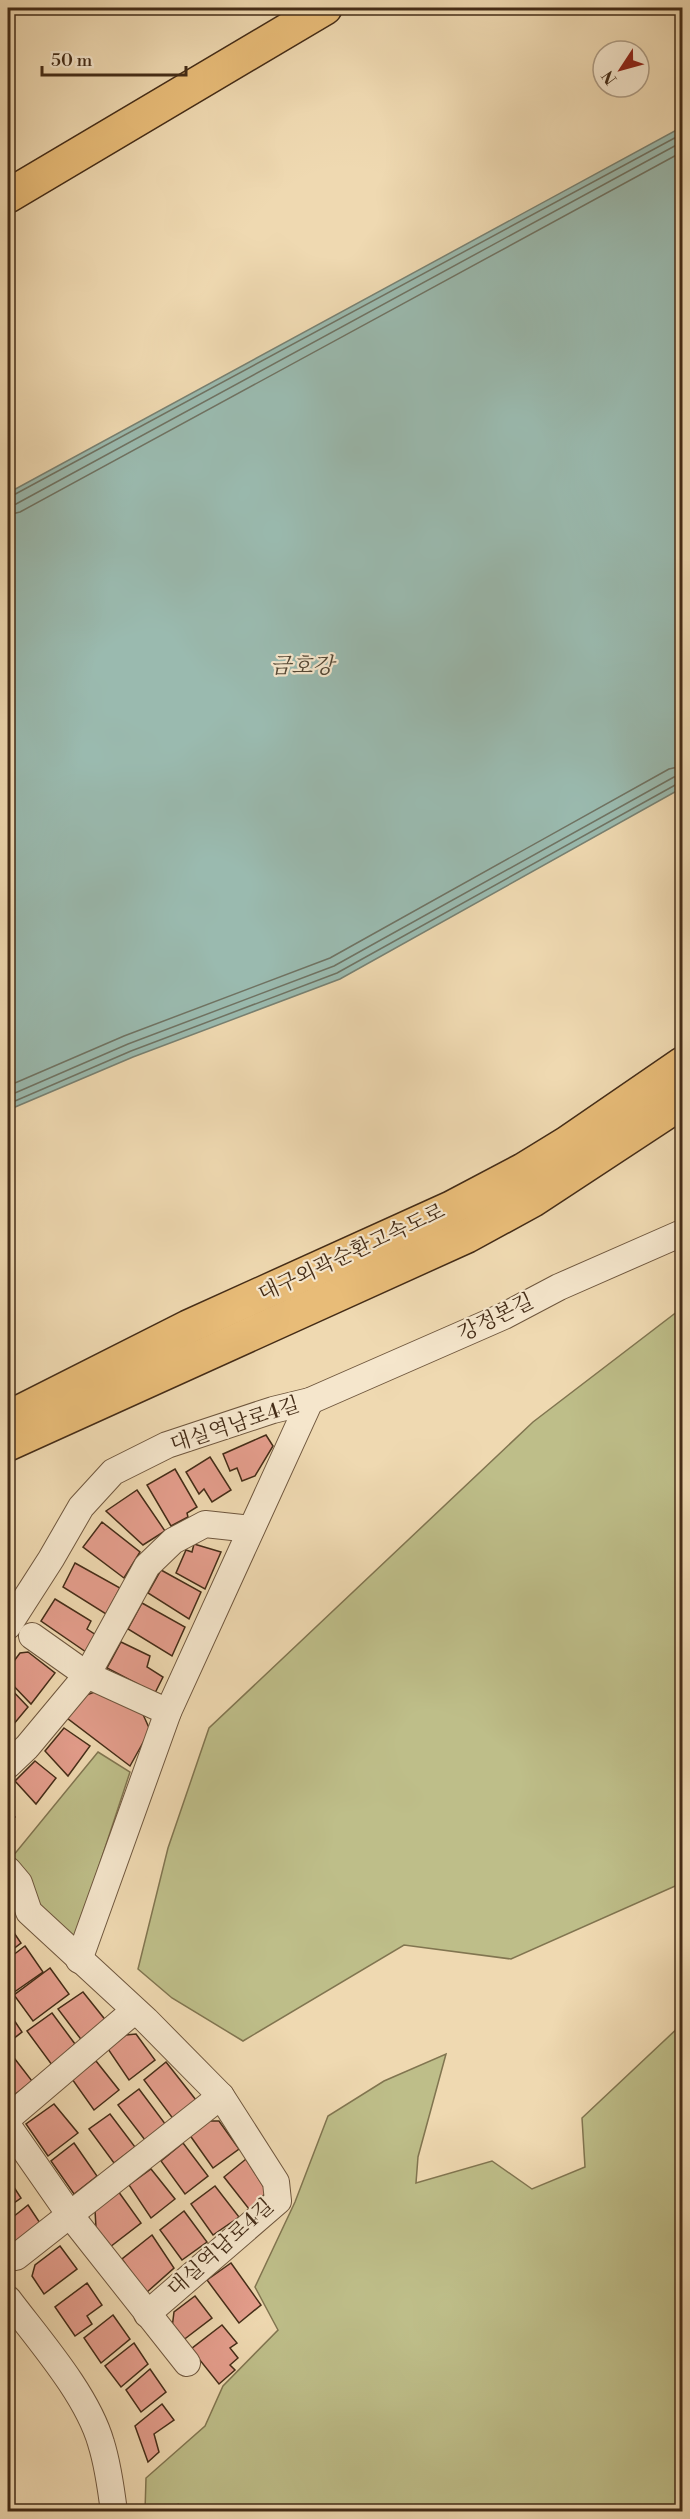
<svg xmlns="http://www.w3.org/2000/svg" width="690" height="2519" font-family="'Libre Bodoni','Noto Serif KR',serif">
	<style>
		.green { fill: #bebe89; stroke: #817550; stroke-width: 1.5 }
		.water { fill: #9abaaf; stroke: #788172; stroke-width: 1.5 }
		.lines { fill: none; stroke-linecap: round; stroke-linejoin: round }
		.shore { stroke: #6f7363; stroke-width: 1.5 }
		.building { fill: #e59e8d; stroke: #442c17; stroke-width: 1.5 }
		.minor-casing { stroke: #6f573e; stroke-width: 28 }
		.major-casing { stroke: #442c17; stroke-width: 36 }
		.highway-casing { stroke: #442c17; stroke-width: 36 }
		.minor { stroke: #f5e6cc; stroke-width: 26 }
		.major { stroke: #e8bc78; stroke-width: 33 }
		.highway { stroke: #e8bc78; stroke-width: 33 }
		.labels { text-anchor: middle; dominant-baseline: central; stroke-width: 4.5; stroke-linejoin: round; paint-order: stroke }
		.street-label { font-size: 21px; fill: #442c17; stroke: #f5e6cc }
		.water-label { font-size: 22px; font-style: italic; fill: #554835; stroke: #f5e6cc }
	</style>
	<rect width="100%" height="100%" fill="#efd9b1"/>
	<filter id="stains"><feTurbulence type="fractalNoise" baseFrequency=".00333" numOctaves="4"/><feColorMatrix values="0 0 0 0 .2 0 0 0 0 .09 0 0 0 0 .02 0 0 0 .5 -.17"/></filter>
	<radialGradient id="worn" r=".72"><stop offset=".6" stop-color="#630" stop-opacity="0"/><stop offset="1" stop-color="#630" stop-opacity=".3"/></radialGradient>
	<g class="green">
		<path d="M682,1308V1883L511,1959L404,1945L243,2041L172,1998L138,1969L168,1848L209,1728L533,1422Z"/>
		<path d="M98,1752L130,1772L75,1939L35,1905L8,1862Z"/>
		<path d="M682,2024V2511H174L177,2505L168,2511H145L146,2478L205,2426L223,2386L278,2330L255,2287L295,2202L328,2116L384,2081L446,2054L418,2157L416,2183L492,2161L532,2189L585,2167L582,2118Z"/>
	</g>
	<path class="water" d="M682,127V788L340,979L133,1057L8,1110V493Z"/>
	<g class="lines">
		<g class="shore">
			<path d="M8,498L682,134"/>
			<path d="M8,506L16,504L682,142"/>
			<path d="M8,515L20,512L682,152"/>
			<path d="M8,1086L124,1036L330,958L669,769L682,766"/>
			<path d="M8,1096L128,1044L334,966L674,777L682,775"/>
			<path d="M8,1104L131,1051L337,973L677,784L682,783"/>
		</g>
	</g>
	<g class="building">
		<path d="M266,1435L273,1446L255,1476L242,1481L237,1468L230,1471L223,1454Z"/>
		<path d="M210,1457L231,1490L212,1502L204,1489L199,1494L186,1472Z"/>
		<path d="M175,1469L197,1507L187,1513L188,1517L171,1526L147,1485Z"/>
		<path d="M137,1490L165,1531L143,1545L106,1511Z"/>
		<path d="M102,1522L140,1552L124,1578L83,1547Z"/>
		<path d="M194,1544L221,1552L205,1589L176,1573L186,1550L192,1552Z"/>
		<path d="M75,1563L120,1588L106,1614L63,1587Z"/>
		<path d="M161,1570L201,1592L189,1619L148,1593Z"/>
		<path d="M55,1599L91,1621L87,1629L96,1635L86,1652L41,1621Z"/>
		<path d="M142,1603L185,1627L172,1656L128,1629Z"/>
		<path d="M121,1642L150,1656L147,1667L163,1677L155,1693L107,1668Z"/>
		<path d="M28,1652L55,1673L31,1704L8,1680V1669L20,1653Z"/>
		<path d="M8,1686L28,1707L8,1731Z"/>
		<path d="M97,1691L141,1710L150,1730L130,1766L67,1718L84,1696Z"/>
		<path d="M64,1728L90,1746L68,1776L45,1751Z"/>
		<path d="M35,1761L56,1778L36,1804L15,1781Z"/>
		<path d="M8,1808L15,1817L8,1825Z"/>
		<path d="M8,1924L21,1943L8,1953Z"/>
		<path d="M25,1946L43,1972L10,1995L8,1992V1959Z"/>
		<path d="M50,1968L69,1994L33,2021L14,1995Z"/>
		<path d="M83,1992L107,2022L83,2042L58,2009Z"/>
		<path d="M8,2011L22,2032L8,2043Z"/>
		<path d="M52,2013L75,2044L52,2065L27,2031Z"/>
		<path d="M136,2034L155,2060L129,2080L108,2049L126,2035Z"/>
		<path d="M8,2050L32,2081L8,2100Z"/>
		<path d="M96,2061L119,2090L94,2110L72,2079Z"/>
		<path d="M166,2062L196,2100L174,2120L144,2080Z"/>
		<path d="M139,2089L166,2125L145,2140L118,2105Z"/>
		<path d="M54,2104L78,2133L48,2156L26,2124Z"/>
		<path d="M110,2114L135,2147L114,2163L89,2129Z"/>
		<path d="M204,2121H219L239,2149L213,2168L189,2134Z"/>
		<path d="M74,2143L97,2176L74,2194L51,2161Z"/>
		<path d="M183,2143L208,2176L185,2194L161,2161Z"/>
		<path d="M246,2159L267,2192L249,2209L224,2177Z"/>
		<path d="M151,2169L175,2199L151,2218L129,2185Z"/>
		<path d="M8,2178L21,2198L8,2207Z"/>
		<path d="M215,2186L239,2217L213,2235L191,2204Z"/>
		<path d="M118,2191L141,2223L110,2247L96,2228L95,2210Z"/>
		<path d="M28,2205L42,2226L14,2247L8,2238V2221Z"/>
		<path d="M184,2211L207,2242L182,2260L160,2230Z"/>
		<path d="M152,2235L174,2268L146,2293L122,2259Z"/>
		<path d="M60,2246L77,2269L44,2294L32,2276L35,2265Z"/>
		<path d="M231,2263L261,2305L239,2323L207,2280Z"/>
		<path d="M87,2283L102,2305L87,2316L92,2324L75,2336L55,2307Z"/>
		<path d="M195,2296L212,2318L182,2341L172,2328L174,2312Z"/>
		<path d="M113,2315L130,2339L101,2363L84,2338Z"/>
		<path d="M222,2325L237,2343L230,2348L238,2358L230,2365L235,2370L219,2384L191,2349Z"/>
		<path d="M134,2343L148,2364L121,2387L105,2366Z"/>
		<path d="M150,2369L166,2392L141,2412L126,2390Z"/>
		<path d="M162,2404L174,2420L154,2434L159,2452L148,2462L135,2426Z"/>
	</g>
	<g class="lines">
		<defs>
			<g id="minor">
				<path d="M8,1626L51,1559L81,1507L113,1472L167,1445L273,1410L310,1401L504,1316L559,1287L682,1233"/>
				<path d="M32,1636L87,1675L168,1712"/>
				<path d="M8,1765L27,1747L87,1675L147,1566L173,1541L205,1524L251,1529"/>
				<path d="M8,1870L19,1883L29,1912L146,2020L221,2096L276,2182L278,2201L147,2314"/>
				<path d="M79,1960L168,1712L310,1401"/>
				<path d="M8,2118L134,2011"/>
				<path d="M8,2126L70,2215L187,2363"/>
				<path d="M16,2257L221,2096"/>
				<path d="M8,2299C38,2339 87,2394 101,2443C108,2465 111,2488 114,2512"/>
			</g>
			<path id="major" d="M8,196L325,8"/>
			<g id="highway">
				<path d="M8,1418L188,1327L451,1208L523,1170L567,1143L682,1064"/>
				<path d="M8,1444L467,1236L533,1200L682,1102"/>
			</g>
		</defs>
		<use href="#minor" class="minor-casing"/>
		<use href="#major" class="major-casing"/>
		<use href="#highway" class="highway-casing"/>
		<use href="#minor" class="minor"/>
		<use href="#major" class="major"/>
		<use href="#highway" class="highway"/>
	</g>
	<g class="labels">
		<g class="street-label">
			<text transform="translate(352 1253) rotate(-25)">대구외곽순환고속도로</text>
			<text transform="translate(496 1318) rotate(-26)">강정본길</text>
			<text transform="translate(235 1425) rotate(-18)">대실역남로4길</text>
			<text transform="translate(221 2248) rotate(-42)">대실역남로4길</text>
		</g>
		<g class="water-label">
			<text x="302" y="666">금호강</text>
		</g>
	</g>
	<rect width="690" height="2519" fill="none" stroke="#efd9b1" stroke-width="30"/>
	<rect x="9" y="9" width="672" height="2501" fill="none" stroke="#442c17" stroke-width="3"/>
	<rect x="15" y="15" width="660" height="2489" fill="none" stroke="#442c17" stroke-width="1.5"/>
	<g transform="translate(621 69) rotate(234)"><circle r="28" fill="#f5e6cc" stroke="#ae9c84" stroke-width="1.5"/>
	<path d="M0-4.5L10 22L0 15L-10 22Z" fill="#8f2418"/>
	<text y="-9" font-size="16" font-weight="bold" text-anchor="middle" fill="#442c17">N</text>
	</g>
	<path d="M42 66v9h144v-9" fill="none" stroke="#442c17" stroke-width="3"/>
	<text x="51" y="66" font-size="18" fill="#442c17" stroke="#f5e6cc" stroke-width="4.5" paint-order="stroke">50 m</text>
	<rect width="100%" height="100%" filter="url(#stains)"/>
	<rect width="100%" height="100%" fill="url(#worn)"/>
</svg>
